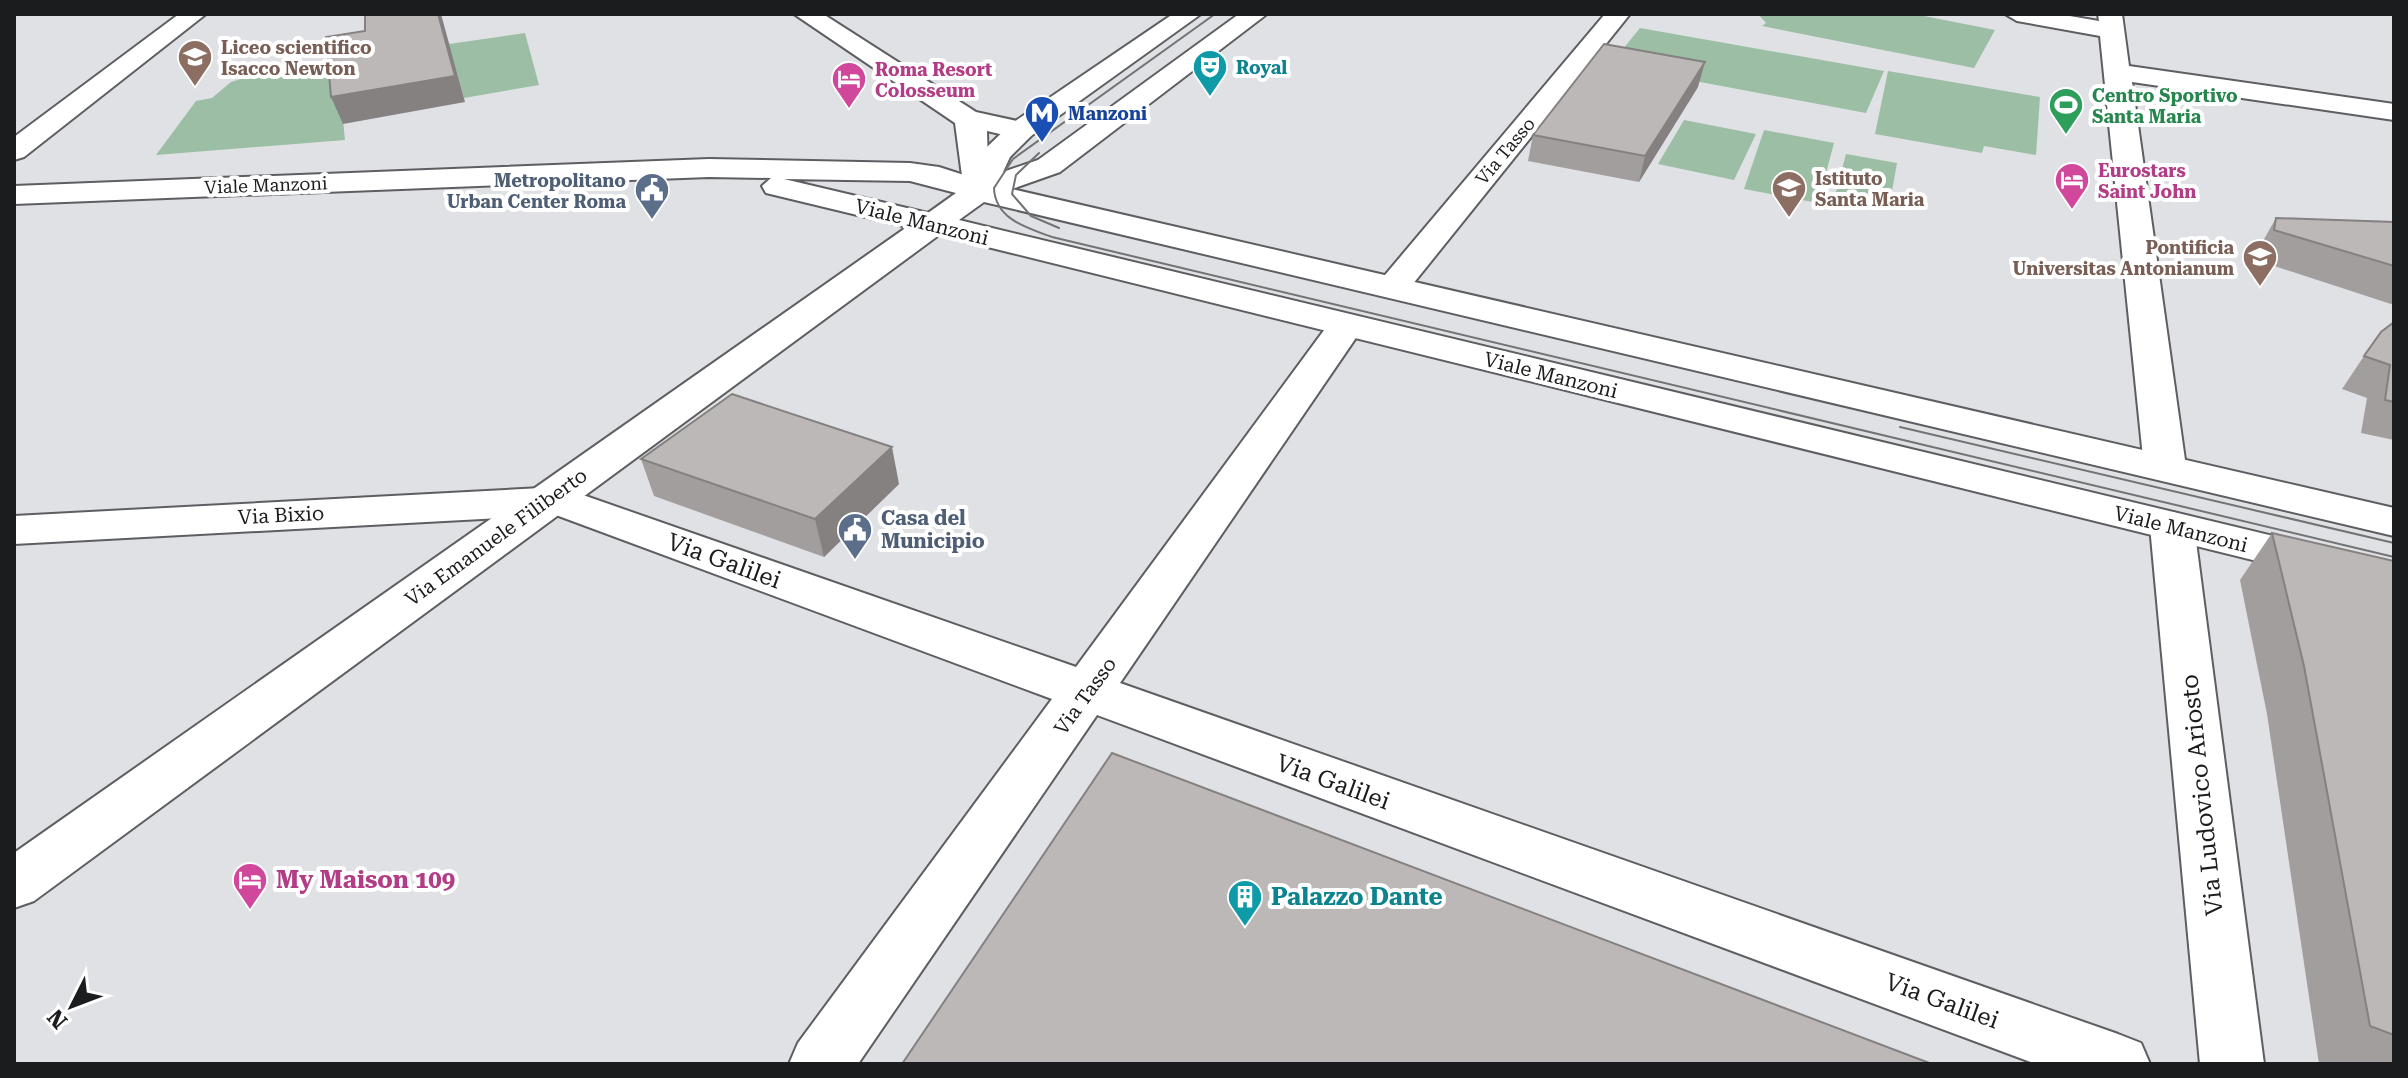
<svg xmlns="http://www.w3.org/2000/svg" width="2408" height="1078" font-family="'Roboto Serif',serif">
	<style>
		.green { fill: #9bbea4 }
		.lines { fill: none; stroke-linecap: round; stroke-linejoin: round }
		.minor-casing { stroke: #5d5e61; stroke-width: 4 }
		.major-casing { stroke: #5d5e61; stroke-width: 4 }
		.minor { fill: #fff; fill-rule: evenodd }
		.major { fill: #fff; fill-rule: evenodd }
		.tram { stroke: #727374; stroke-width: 2 }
		.wall { fill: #a29e9d }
		.shaded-wall { fill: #848180 }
		.building { fill: #bcb8b7; stroke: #848180; stroke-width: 2 }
		.labels { text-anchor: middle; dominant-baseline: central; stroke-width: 8; stroke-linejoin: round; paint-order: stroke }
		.far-education-label { font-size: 18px; font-weight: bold; fill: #785e54; stroke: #fff; text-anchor: start }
		.far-culture-label { font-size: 18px; font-weight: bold; fill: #0d838f; stroke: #fff; text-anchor: start }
		.far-hotel-label { font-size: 18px; font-weight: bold; fill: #b23c85; stroke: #fff; text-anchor: start }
		.far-leisure-label { font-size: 18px; font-weight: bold; fill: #27864d; stroke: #fff; text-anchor: start }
		.far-transit-label { font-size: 18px; font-weight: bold; fill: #164399; stroke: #fff; text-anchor: start }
		.far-street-label { font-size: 18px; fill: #1b1c1d; stroke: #fff }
		.far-service-label { font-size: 18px; font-weight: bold; fill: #4e5e75; stroke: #fff; text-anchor: end }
		.street-label { font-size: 20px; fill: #1b1c1d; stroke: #fff }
		.service-label { font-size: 20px; font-weight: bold; fill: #4e5e75; stroke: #fff; text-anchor: start }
		.near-street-label { font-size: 24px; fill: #1b1c1d; stroke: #fff }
		.near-hotel-label { font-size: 24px; font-weight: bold; fill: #b23c85; stroke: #fff; text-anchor: start }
		.near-culture-label { font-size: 24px; font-weight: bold; fill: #0d838f; stroke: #fff; text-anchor: start }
	</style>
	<rect width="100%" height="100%" fill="#e0e1e4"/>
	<g class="green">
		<path d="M1758,14H1914L1995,30L1974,68L1762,26L1766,23Z"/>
		<path d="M1640,28L1884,71L1866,113L1610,65Z"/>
		<path d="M525,33L539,85L464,98L449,44Z"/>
		<path d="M337,62L345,140L156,155L196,101L212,98L231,82L250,76Z"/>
		<path d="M1888,71L2040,97L2036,155L1984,146L1982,153L1875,134Z"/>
		<path d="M1684,120L1756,134L1734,180L1658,164Z"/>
		<path d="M1764,130L1834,143L1818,203L1744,189Z"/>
		<path d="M1846,154L1897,163L1890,202L1836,192Z"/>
	</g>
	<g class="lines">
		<defs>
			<g id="minor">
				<path d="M179,14H206L24,157L14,160V137Z"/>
				<path d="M794,14H823L976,112L1031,124L1035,130L1031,136L1021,139L987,131L988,165L994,191L990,198H968L964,191L955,123Z"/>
				<path d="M1605,14H1630L1404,295L1392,298L1380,295L1375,288L1380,281Z"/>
				<path d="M2005,14H2058L2099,21L2098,14H2122L2129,66L2394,104V120L2132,82L2186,467L2180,476L2165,480L2150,476L2144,467L2100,36L2017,21Z"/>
				<path d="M1346,315L1359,318L1364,326L1120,683L2118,1034L2141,1043L2150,1064H2036L1097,715L858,1064H789L798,1043L1052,699L556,515L14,544V516L560,487L1076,667L1333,318Z"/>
				<path d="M2172,512L2187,516L2194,526L2264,1064H2200L2150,526L2157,516Z"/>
			</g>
			<path id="major" d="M1173,14H1201L1031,136L1010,157L1003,172L1038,160L1239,14H1267L1060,172L1012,189L2394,508V536L984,202L959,220L2394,565V595L939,235L34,901L14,908V853L907,227L766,193L762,186L771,178L709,177L14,204V186L709,159L910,163L939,167L970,177L987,147L1011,124ZM784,179L910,181L956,193L928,213Z"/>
		</defs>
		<use href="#minor" class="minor-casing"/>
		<use href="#major" class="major-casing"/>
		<use href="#minor" class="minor"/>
		<use href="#major" class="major"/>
		<g class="tram">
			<path d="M1215,14L1013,159L994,188C995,219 1027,228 1052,237L2394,557"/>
			<path d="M1039,153L1016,175L1012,194L1031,216L1059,228"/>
			<path d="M1900,427L2394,543"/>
		</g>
	</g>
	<g class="wall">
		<path d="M1698,87L1639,182L1528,161L1533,135Z"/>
		<path d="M2276,218L2394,222V305L2256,260L2259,248Z"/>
		<path d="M2394,322V440L2361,433L2367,398L2342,389L2364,356Z"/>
		<path d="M641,459L899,484L824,557L654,496Z"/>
		<path d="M2272,533L2394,561V1064H2319L2267,714L2240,580Z"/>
	</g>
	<g class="shaded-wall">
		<path d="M438,14H441L465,102L343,124L331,97Z"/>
		<path d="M1705,62L1698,87L1639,182L1645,156Z"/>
		<path d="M892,447L899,484L824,557L815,519Z"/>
	</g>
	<g class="building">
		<path d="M365,14H438L455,76L331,97L326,37L365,31Z"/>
		<path d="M1604,44L1705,62L1645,156L1533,135Z"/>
		<path d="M2276,218L2394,222V266L2274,230Z"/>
		<path d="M2394,322V402L2385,400L2390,365L2364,356L2381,332Z"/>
		<path d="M732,394L892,447L815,519L641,459Z"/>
		<path d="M2272,533L2394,561V1035L2370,1026L2304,666Z"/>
		<path d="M1112,753L1932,1064H902Z"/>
	</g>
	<defs>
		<symbol id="school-pin" viewBox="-11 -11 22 30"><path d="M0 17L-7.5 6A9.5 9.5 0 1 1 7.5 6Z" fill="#8d6e63" stroke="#fff"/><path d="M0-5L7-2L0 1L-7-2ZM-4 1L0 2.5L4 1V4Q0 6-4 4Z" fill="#fff"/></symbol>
		<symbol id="theatre-pin" viewBox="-11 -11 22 30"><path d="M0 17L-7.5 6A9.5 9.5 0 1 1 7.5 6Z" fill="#0f9aa8" stroke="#fff"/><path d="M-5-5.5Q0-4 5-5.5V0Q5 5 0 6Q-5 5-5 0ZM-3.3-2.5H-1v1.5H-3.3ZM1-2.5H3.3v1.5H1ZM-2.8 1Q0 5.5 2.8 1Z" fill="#fff"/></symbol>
		<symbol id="hotel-pin" viewBox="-11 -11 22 30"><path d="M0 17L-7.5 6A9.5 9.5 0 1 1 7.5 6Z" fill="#d1479c" stroke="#fff"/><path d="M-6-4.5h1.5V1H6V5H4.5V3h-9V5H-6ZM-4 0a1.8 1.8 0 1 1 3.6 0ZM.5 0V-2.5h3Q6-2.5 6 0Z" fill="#fff"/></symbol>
		<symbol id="stadium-pin" viewBox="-11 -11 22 30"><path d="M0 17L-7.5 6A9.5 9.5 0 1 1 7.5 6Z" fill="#2e9e5b" stroke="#fff"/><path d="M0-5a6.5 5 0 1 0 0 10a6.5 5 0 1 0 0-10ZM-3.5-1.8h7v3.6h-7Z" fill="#fff"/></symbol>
		<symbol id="metro-pin" viewBox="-11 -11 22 30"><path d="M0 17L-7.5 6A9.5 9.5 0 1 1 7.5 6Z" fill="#1a4fb4" stroke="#fff"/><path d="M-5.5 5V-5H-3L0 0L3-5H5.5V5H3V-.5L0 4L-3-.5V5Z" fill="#fff"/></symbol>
		<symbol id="civic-pin" viewBox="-11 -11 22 30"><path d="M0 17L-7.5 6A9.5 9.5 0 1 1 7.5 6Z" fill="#5c6f8a" stroke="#fff"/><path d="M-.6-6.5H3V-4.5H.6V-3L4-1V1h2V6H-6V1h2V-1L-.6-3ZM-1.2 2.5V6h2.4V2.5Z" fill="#fff"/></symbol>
		<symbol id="university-pin" viewBox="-11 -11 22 30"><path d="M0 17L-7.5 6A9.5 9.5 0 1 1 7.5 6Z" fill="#8d6e63" stroke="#fff"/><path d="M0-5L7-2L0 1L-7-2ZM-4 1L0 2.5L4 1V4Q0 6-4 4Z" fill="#fff"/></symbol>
		<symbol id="building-pin" viewBox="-11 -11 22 30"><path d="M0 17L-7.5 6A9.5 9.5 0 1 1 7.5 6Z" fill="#0f9aa8" stroke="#fff"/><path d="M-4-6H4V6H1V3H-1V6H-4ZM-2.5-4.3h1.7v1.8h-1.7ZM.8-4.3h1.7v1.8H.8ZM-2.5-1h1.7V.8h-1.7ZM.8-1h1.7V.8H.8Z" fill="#fff"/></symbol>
	</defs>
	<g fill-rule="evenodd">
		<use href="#school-pin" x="175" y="37" width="40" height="54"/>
		<use href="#theatre-pin" x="1190" y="47" width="40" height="54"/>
		<use href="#hotel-pin" x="829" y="59" width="40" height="54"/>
		<use href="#stadium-pin" x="2046" y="85" width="40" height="54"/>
		<use href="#metro-pin" x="1022" y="93" width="40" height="54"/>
		<use href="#hotel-pin" x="2052" y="160" width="40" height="54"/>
		<use href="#school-pin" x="1769" y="168" width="40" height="54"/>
		<use href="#civic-pin" x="632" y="170" width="40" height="54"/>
		<use href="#university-pin" x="2240" y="237" width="40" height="54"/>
		<use href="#civic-pin" x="835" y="510" width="40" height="54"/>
		<use href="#hotel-pin" x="230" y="860" width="40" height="54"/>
		<use href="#building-pin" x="1225" y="877" width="40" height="54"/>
	</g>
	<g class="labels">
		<g class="far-education-label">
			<text x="221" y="47">Liceo scientifico<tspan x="221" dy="21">Isacco Newton</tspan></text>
			<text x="1815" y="178">Istituto<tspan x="1815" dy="21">Santa Maria</tspan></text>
			<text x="2234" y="247" text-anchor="end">Pontificia<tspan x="2234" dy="21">Universitas Antonianum</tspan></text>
		</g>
		<g class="far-culture-label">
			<text x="1236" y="67">Royal</text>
		</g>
		<g class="far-hotel-label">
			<text x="875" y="69">Roma Resort<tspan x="875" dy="21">Colosseum</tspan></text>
			<text x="2098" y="170">Eurostars<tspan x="2098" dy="21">Saint John</tspan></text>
		</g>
		<g class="far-leisure-label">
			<text x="2092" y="95">Centro Sportivo<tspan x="2092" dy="21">Santa Maria</tspan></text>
		</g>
		<g class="far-transit-label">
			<text x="1068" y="113">Manzoni</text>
		</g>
		<g class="far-street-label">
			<text transform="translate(1505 151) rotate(-50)">Via Tasso</text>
			<text transform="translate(266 185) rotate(-2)">Viale Manzoni</text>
		</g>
		<g class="far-service-label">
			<text x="626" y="180">Metropolitano<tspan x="626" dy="21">Urban Center Roma</tspan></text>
		</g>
		<g class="street-label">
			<text transform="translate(922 222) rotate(14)">Viale Manzoni</text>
			<text transform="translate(1551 375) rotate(14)">Viale Manzoni</text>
			<text transform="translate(281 515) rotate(-3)">Via Bixio</text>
			<text transform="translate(2181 529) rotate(14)">Viale Manzoni</text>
			<text transform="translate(496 537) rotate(-36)">Via Emanuele Filiberto</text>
			<text transform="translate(1085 696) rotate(-54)">Via Tasso</text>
		</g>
		<g class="service-label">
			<text x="881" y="518">Casa del<tspan x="881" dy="23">Municipio</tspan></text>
		</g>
		<g class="near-street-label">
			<text transform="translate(724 561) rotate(20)">Via Galilei</text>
			<text transform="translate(1333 782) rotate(20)">Via Galilei</text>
			<text transform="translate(2202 795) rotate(-96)">Via Ludovico Ariosto</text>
			<text transform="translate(1942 1001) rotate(20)">Via Galilei</text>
		</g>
		<g class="near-hotel-label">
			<text x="276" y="880">My Maison 109</text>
		</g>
		<g class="near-culture-label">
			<text x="1271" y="897">Palazzo Dante</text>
		</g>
	</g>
	<rect width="2408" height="1078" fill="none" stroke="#1b1c1d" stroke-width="32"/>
	<g transform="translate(72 1006) rotate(228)" stroke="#ffffff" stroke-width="6" paint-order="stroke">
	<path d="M0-6L14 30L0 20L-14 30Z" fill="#1b1c1d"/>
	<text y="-12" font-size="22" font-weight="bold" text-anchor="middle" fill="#1b1c1d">N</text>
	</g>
</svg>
